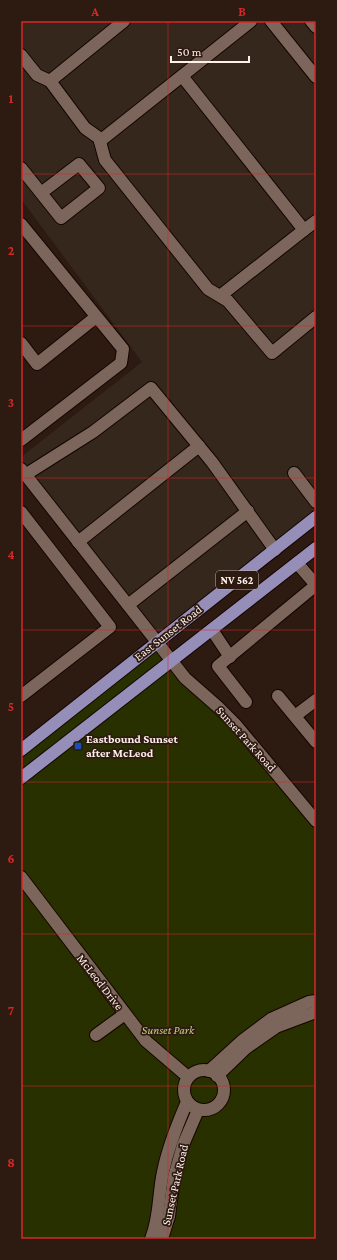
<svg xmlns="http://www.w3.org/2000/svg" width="337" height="1260" font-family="'Crimson Pro',serif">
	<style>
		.industrial { fill: #36271c }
		.green { fill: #293000 }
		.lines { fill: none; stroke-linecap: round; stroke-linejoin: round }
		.minor-casing { stroke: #140501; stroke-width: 14 }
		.major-casing { stroke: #140501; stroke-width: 14 }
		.minor { stroke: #7c655a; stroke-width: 12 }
		.major { stroke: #958eb9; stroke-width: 12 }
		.grid { fill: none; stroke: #d62828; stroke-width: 1; stroke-opacity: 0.55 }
		.transit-dot { fill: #1a4fb4; stroke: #2d1a11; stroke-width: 1.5 }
		.labels { text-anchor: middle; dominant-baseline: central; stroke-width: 3.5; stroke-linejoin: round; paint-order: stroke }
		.shield { fill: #2d1a11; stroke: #bfb0a8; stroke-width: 1 }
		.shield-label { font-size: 11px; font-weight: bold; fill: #fef0e9 }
		.street-label { font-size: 12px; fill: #fef0e9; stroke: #2d1a11 }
		.poi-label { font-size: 12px; font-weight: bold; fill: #fef0e9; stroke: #2d1a11; text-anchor: start }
		.park-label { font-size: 12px; font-style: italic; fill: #c1d184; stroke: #2d1a11 }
		.neatline { fill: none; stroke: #d62828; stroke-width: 1.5 }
		.grid-label { font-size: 13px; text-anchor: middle; font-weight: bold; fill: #d62828 }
	</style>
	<rect width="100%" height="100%" fill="#2d1a11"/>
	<path class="industrial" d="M21,21H316V517L157,642L21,460V457L142,362L21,199Z"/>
	<path class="green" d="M157,642L218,707L316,821V1239H21V750Z"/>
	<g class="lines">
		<defs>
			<g id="minor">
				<path d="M271,21L316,77"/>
				<path d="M311,21L316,27"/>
				<path d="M21,55L37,75L50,81L124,21"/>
				<path d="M182,76L304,230L220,296"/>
				<path d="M50,81L85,128L99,138L105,160L208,289L228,301L272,353L316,317"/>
				<path d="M100,141L251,21"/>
				<path d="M21,168L61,218L99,188L79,164L41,193"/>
				<path d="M21,224L123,349L121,363L21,440"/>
				<path d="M304,230L316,221"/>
				<path d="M21,343L37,364L96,317"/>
				<path d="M21,469L157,642L185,678L218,707L236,725L316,821"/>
				<path d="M294,473L316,502"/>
				<path d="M25,475L93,432L151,388L212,462L275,550"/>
				<path d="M21,512L110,627L21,696"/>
				<path d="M78,542L199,446"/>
				<path d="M297,563L316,585"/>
				<path d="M128,605L248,511"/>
				<path d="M212,630L230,657"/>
				<path d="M278,696L316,742"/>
				<path d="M246,702L218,666L316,585"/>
				<path d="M295,716L316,700"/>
				<path d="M21,877L146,1041L188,1077"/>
				<path d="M96,1035L125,1014"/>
				<circle cx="204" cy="1090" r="20"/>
				<path d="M209,1071L243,1040L271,1019L309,1002L316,1001"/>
				<path d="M217,1076L246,1048L276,1027L316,1012"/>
				<path d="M151,1239C160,1217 158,1195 163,1172C168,1147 177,1125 187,1102"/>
				<path d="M162,1239L169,1216L174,1177L183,1145L198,1110"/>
			</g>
			<g id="major">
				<path d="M21,750L316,517"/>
				<path d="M21,778L316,548"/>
			</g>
		</defs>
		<use href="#minor" class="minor-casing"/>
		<use href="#major" class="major-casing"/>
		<use href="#minor" class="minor"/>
		<use href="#major" class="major"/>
	</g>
	<path class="grid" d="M168,21V1239M21,174H316M21,326H316M21,478H316M21,630H316M21,782H316M21,934H316M21,1086H316"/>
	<rect class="transit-dot" x="74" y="742" width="8" height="8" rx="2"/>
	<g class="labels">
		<rect class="shield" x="216" y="571" width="42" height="18" rx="3"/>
		<g class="shield-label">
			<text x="237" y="580">NV 562</text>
		</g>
		<g class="street-label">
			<text transform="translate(168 633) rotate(-38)">East Sunset Road</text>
			<text transform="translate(246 739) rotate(48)">Sunset Park Road</text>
			<text transform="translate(100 982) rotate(52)">McLeod Drive</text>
			<text transform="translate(175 1185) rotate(-77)">Sunset Park Road</text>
		</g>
		<g class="poi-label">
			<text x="86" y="739">Eastbound Sunset<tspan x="86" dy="14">after McLeod</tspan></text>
		</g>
		<g class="park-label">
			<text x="168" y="1030">Sunset Park</text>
		</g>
	</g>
	<rect width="337" height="1260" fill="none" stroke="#2d1a11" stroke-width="44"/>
	<path d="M171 56v6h78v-6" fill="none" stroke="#fef0e9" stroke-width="2"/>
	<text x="177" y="56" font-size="12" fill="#fef0e9" stroke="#2d1a11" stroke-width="3" paint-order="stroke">50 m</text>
	<rect x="22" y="22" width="293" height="1216" class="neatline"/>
	<g class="grid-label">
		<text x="95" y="16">A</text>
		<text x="242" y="16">B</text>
		<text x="11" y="103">1</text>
		<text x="11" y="255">2</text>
		<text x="11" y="407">3</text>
		<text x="11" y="559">4</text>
		<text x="11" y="711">5</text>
		<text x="11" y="863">6</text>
		<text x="11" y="1015">7</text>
		<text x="11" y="1167">8</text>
	</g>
</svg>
